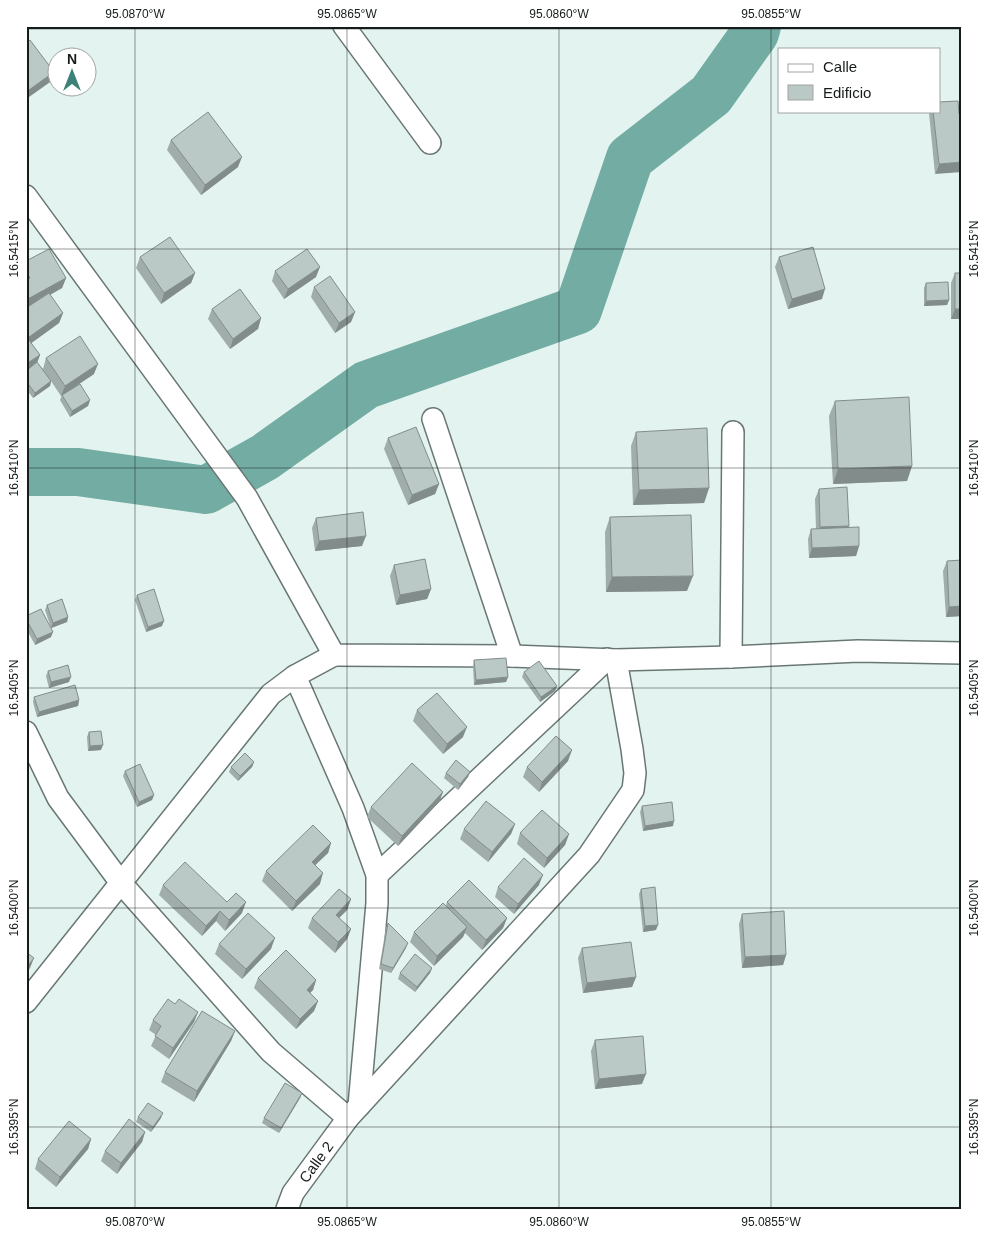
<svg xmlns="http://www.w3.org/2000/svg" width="988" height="1235" font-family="Helvetica,sans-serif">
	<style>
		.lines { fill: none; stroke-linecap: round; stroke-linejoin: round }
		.river { stroke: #72aca2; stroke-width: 48 }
		.minor-casing { stroke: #697774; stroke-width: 24 }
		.minor { stroke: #fff; stroke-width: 21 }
		.wall { fill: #a0adaa }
		.shaded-wall { fill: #828d8b }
		.building { fill: #bac9c6; stroke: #828d8b }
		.ticks { fill: none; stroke: #161c1b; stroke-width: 1; stroke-opacity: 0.45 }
		.labels { text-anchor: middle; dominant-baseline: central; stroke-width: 4.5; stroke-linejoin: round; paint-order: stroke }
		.street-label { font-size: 15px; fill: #161c1b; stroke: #fff }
		.neatline { fill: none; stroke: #161c1b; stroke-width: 2 }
		.ticks-label { font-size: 12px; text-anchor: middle; fill: #161c1b }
	</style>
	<rect width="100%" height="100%" fill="#e3f3f0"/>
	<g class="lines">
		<path class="river" d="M26,472H78L206,490L265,457L366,385L578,310L630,158L711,95L755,33L757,26"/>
		<defs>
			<g id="minor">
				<path d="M344,26L430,143"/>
				<path d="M26,196L247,498L334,655L512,656L616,660L731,657L858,651L962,653"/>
				<path d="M433,419L512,656"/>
				<path d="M731,657L733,432"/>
				<path d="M295,676L353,808L377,875V903L359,1106"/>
				<path d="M26,732L58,798L121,883L271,1052L348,1118"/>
				<path d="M377,875L607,659"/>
				<path d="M26,1002L271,694L295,676L334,655"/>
				<path d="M287,1209L293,1193L348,1118L589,855L633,790L635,773L632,749L616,660"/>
			</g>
		</defs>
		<use href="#minor" class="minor-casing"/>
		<use href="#minor" class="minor"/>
	</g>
	<g class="wall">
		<path d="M26,43L50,82L26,99Z"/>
		<path d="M929,111H939L959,114L935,174L929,113Z"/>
		<path d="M171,140L238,167L201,195L167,150Z"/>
		<path d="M140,257L195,273L191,283L161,304L136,268Z"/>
		<path d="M779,257L822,299L788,309L775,267Z"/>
		<path d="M26,261L66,278L62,288L50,295L63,313L59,323L31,343L40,355L37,363L43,369L46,358L94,374L64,394L90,400L88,406L70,417L60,400L62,395L61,396L51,381L50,386L33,398L26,389Z"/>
		<path d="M275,271L316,277L284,299L272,281Z"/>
		<path d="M955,273H962V319H951V283Z"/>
		<path d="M926,283L949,300L947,305L924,306V288Z"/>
		<path d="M314,287L355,312L351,322L335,333L311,297Z"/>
		<path d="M212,309L261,318L258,329L230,349L208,319Z"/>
		<path d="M835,401L912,466L907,481L833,484L829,416Z"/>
		<path d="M636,432L709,488L704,503L633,505L631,446Z"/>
		<path d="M388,438L439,484L435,494L408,505L384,449Z"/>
		<path d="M819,489L849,526V527L859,546L856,556L809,558L808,539L811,529H816L815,499Z"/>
		<path d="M610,517L687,591L606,592L605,532Z"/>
		<path d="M316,518L362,546L315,551L312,528Z"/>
		<path d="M962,560V616L946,617L943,571L947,561Z"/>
		<path d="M394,565L431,589L427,599L396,605L390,576Z"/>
		<path d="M137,595L162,626L146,632L135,600Z"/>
		<path d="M47,605L68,617L67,622L51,628L45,610Z"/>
		<path d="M26,616L51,637L35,645L26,628Z"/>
		<path d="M474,660L508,677L506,682L474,685L473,666Z"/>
		<path d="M48,671L69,682L49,688L46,676Z"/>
		<path d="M524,672L557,686L555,691L540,702L522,677Z"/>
		<path d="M34,697L79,700L78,706L37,717L33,702Z"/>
		<path d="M417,710L463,737L443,754L413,721Z"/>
		<path d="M89,732L101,750L88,751L87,737Z"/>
		<path d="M568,761L539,792L523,777L527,767Z"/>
		<path d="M254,762L252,767L238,781L229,772L231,767Z"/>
		<path d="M125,771L154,795L152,800L137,807L123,776Z"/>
		<path d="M470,772L468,777L458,790L444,778L446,773Z"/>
		<path d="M443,792L439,802L398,846L367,817L371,807Z"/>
		<path d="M642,806L673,826L643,831L640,812Z"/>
		<path d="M515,824L511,834L488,862L460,839L464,829Z"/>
		<path d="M520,833L569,834L565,845L544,868L517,844Z"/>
		<path d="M331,843L328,853L315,865L320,884L292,911L262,881L266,871Z"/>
		<path d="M163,885L227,902L242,913L225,931L216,921L202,936L159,895Z"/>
		<path d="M539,885L514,914L495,897L498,887Z"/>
		<path d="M641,889L656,930L643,932L639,894Z"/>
		<path d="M351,899L347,910L339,918L351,929L347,939L335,953L308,928L312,918Z"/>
		<path d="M447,902L507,918L503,928L482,950L465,933L463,937L434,966L410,942L414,932L446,905Z"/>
		<path d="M742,914L786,955L783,965L742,968L739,924Z"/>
		<path d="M388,923L406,948L391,973L379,969L386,928Z"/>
		<path d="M219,944L271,949L242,979L215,954Z"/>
		<path d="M582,948L636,977L632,987L583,993L578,958Z"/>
		<path d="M432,968L430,973L415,992L398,979L400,973Z"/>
		<path d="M258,978L316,980L313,990L310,993L318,1001L314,1011L296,1029L254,988Z"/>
		<path d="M175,1004L198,1012L194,1022L169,1059L151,1046L156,1035L149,1030L153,1020Z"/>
		<path d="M235,1031L231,1041L194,1102L161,1082L165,1072Z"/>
		<path d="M595,1040L642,1084L595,1089L591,1051Z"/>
		<path d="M302,1093L300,1098L279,1133L262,1123L264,1118Z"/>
		<path d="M138,1117L161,1118L151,1132L136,1122Z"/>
		<path d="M145,1132L142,1142L117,1174L101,1161L105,1151Z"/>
		<path d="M91,1139L88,1149L56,1187L35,1169L38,1159Z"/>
	</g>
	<g class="shaded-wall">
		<path d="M54,72L50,82L26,99V97L29,90Z"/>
		<path d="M242,157L238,167L201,195L205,185Z"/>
		<path d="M962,162V172L935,174L939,164Z"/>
		<path d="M320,267L316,277L284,299L288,289Z"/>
		<path d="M195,273L191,283L161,304L164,293Z"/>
		<path d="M66,278L62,288L26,308V300Z"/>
		<path d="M825,289L822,299L788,309L792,299Z"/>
		<path d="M949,300L947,305L924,306L926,301Z"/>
		<path d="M955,309H962V319H951Z"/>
		<path d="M355,312L351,322L335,333L339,323Z"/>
		<path d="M63,313L59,323L26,347L29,337Z"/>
		<path d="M261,318L258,329L230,349L233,339Z"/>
		<path d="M40,355L36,365L26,372V364Z"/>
		<path d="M98,364L94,374L61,396L65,386Z"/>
		<path d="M51,381L50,386L33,398L35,393Z"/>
		<path d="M90,400L88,406L70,417L72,411Z"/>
		<path d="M912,466L907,481L833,484L838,469Z"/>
		<path d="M439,484L435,494L408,505L412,495Z"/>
		<path d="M709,488L704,503L633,505L639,490Z"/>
		<path d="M849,526L845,536L817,537L820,527Z"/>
		<path d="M366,536L362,546L315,551L319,541Z"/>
		<path d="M859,546L856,556L809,558L812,548Z"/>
		<path d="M693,576L687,591L606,592L612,577Z"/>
		<path d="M431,589L427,599L396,605L400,595Z"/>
		<path d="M962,606V616L946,617L949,607Z"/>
		<path d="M68,617L67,622L51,628L53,623Z"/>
		<path d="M164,621L162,626L146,632L148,627Z"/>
		<path d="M53,632L51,637L35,645L37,639Z"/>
		<path d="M71,677L69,682L49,688L51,682Z"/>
		<path d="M508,677L506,682L474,685L476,680Z"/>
		<path d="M557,686L555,691L540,702L541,697Z"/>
		<path d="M79,700L78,706L37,717L39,712Z"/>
		<path d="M467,727L463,737L443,754L447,744Z"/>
		<path d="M103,745L101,750L88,751L90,746Z"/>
		<path d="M572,750L568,761L539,792L542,782Z"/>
		<path d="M254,762L252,767L238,781L240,776Z"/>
		<path d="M470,772L468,777L458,790L460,784Z"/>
		<path d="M443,792L439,802L398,846L402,836Z"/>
		<path d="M154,795L152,800L137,807L139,802Z"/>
		<path d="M674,821L673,826L643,831L645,826Z"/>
		<path d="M515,824L511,834L488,862L492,852Z"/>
		<path d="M569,834L565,845L544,868L547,858Z"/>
		<path d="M331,843L328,853L308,872L312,862Z"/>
		<path d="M323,873L320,884L292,911L296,901Z"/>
		<path d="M543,875L539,885L514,914L518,904Z"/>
		<path d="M351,899L347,910L332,925L336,915Z"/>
		<path d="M246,902L242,913L225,931L229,920Z"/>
		<path d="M220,911L216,921L202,936L206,926Z"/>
		<path d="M507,918L503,928L482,950L486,940Z"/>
		<path d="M658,925L656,930L643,932L645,926Z"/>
		<path d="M467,927L463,937L434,966L437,956Z"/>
		<path d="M351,929L347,939L335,953L338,942Z"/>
		<path d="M275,938L271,949L242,979L246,969Z"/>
		<path d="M408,943L406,948L391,973L393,968Z"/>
		<path d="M786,955L783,965L742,968L745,957Z"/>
		<path d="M34,958L30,968L26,974V968Z"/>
		<path d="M432,968L430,973L415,992L417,987Z"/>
		<path d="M636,977L632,987L583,993L587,983Z"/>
		<path d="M316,980L313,990L303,1000L307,990Z"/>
		<path d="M318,1001L314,1011L296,1029L300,1019Z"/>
		<path d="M198,1012L194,1022L169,1059L173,1048Z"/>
		<path d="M235,1031L231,1041L194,1102L197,1091Z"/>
		<path d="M646,1074L642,1084L595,1089L599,1079Z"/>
		<path d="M302,1093L300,1098L279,1133L281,1128Z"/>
		<path d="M163,1113L161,1118L151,1132L153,1127Z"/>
		<path d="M145,1132L142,1142L117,1174L121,1163Z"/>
		<path d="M91,1139L88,1149L56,1187L60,1177Z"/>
	</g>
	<g class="building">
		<path d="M30,40L54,72L29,90L26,87V43Z"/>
		<path d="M958,101L959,114L962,113V162L939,164L933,111H939V102Z"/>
		<path d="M208,112L242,157L205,185L171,140Z"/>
		<path d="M170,237L195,273L164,293L140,257Z"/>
		<path d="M813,247L825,289L792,299L779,257Z"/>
		<path d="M49,249L66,278L26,300V281L30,278L26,271V261Z"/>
		<path d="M307,249L320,267L288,289L275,271Z"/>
		<rect x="955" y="273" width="7" height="36"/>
		<path d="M330,276L355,312L339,323L314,287Z"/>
		<path d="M948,282L949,300L926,301V283Z"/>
		<path d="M240,289L261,318L233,339L212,309Z"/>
		<path d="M49,293L63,313L29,337L26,333V308Z"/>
		<path d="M26,336L40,355L26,364Z"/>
		<path d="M80,336L98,364L65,386L46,358Z"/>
		<path d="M37,362L51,381L35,393L26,381V371Z"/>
		<path d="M80,384L90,400L72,411L62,395Z"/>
		<path d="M909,397L912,466L838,469L835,401Z"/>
		<path d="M416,427L439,484L412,495L388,438Z"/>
		<path d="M707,428L709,488L639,490L636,432Z"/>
		<path d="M847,487L849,526L820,527L819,489Z"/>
		<path d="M363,512L366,536L319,541L316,518Z"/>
		<path d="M691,515L693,576L612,577L610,517Z"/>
		<path d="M859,527V546L812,548L811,529Z"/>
		<path d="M425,559L431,589L400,595L394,565Z"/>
		<path d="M962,560V606L949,607L947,561Z"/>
		<path d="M154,589L164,621L148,627L137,595Z"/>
		<path d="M62,599L68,617L53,623L47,605Z"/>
		<path d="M41,609L53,632L37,639L26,619V616Z"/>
		<path d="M506,658L508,677L476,680L474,660Z"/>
		<path d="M539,661L557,686L541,697L524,672Z"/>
		<path d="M68,665L71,677L51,682L48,671Z"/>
		<path d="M75,685L79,700L39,712L34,697Z"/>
		<path d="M437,693L467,727L447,744L417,710Z"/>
		<path d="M101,731L103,745L90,746L89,732Z"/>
		<path d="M556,736L572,750L542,782L527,767Z"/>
		<path d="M245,753L254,762L240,776L231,767Z"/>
		<path d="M456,760L470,772L460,784L446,773Z"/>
		<path d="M412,763L443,792L402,836L371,807Z"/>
		<path d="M140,764L154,795L139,802L125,771Z"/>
		<path d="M486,801L515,824L492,852L464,829Z"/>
		<path d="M672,802L674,821L645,826L642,806Z"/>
		<path d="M542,810L569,834L547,858L520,833Z"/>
		<path d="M313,825L331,843L312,862L323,873L296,901L266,871Z"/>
		<path d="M524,858L543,875L518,904L498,887Z"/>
		<path d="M185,862L227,902L236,893L246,902L229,920L220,911L206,926L163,885Z"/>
		<path d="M469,880L507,918L486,940L447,902Z"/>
		<path d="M655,887L658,925L645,926L641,889Z"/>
		<path d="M339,889L351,899L336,915L351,929L338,942L312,918Z"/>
		<path d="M443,903L467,927L437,956L414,932Z"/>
		<path d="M784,911L786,955L745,957L742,914Z"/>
		<path d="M248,913L275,938L246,969L219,944Z"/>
		<path d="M388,923L408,943L393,968L381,964Z"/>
		<path d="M631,942L636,977L587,983L582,948Z"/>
		<path d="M286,950L316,980L307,990L318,1001L300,1019L258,978Z"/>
		<path d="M26,952L34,958L26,968Z"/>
		<path d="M415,954L432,968L417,987L400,973Z"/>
		<path d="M168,999L175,1004L179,999L198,1012L173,1048L155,1036L161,1026L153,1020Z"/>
		<path d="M202,1011L235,1031L197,1091L165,1072Z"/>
		<path d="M643,1036L646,1074L599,1079L595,1040Z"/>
		<path d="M285,1083L302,1093L281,1128L264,1118Z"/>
		<path d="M148,1103L163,1113L153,1127L138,1117Z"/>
		<path d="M129,1119L145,1132L121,1163L105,1151Z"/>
		<path d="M69,1121L91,1139L60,1177L38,1159Z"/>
	</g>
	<path class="ticks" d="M135,26V1209M347,26V1209M559,26V1209M771,26V1209M26,29H962M26,249H962M26,468H962M26,688H962M26,908H962M26,1127H962"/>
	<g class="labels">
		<g class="street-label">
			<text transform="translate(316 1162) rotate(-54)">Calle 2</text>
		</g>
	</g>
	<rect width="988" height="1235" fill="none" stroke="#ffffff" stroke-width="55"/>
	<rect x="778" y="48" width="162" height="65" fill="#ffffff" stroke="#a2a4a4"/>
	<rect x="788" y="64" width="25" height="8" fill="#ffffff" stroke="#a2a4a4"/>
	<text x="823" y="72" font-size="15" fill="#161c1b">Calle</text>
	<rect x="788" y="85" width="25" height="15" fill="#bac9c6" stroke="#a2a4a4"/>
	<text x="823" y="98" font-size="15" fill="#161c1b">Edificio</text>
	<g transform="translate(72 72)"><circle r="24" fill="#ffffff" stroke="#a2a4a4"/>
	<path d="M0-4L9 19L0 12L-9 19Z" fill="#3d8278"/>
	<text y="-8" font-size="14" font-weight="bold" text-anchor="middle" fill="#161c1b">N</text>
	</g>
	<rect x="28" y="28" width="932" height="1180" class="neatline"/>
	<g class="ticks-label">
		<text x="135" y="18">95.0870°W</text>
		<text x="347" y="18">95.0865°W</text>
		<text x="559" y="18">95.0860°W</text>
		<text x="771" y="18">95.0855°W</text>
		<text transform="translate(14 249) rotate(-90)" y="4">16.5415°N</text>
		<text transform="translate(974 249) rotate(-90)" y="4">16.5415°N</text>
		<text transform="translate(14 468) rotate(-90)" y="4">16.5410°N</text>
		<text transform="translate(974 468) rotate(-90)" y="4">16.5410°N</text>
		<text transform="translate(14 688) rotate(-90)" y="4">16.5405°N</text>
		<text transform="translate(974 688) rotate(-90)" y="4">16.5405°N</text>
		<text transform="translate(14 908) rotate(-90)" y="4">16.5400°N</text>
		<text transform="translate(974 908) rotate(-90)" y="4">16.5400°N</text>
		<text transform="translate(14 1127) rotate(-90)" y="4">16.5395°N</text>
		<text transform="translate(974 1127) rotate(-90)" y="4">16.5395°N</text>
		<text x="135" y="1226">95.0870°W</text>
		<text x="347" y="1226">95.0865°W</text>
		<text x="559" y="1226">95.0860°W</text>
		<text x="771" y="1226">95.0855°W</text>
	</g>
</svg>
